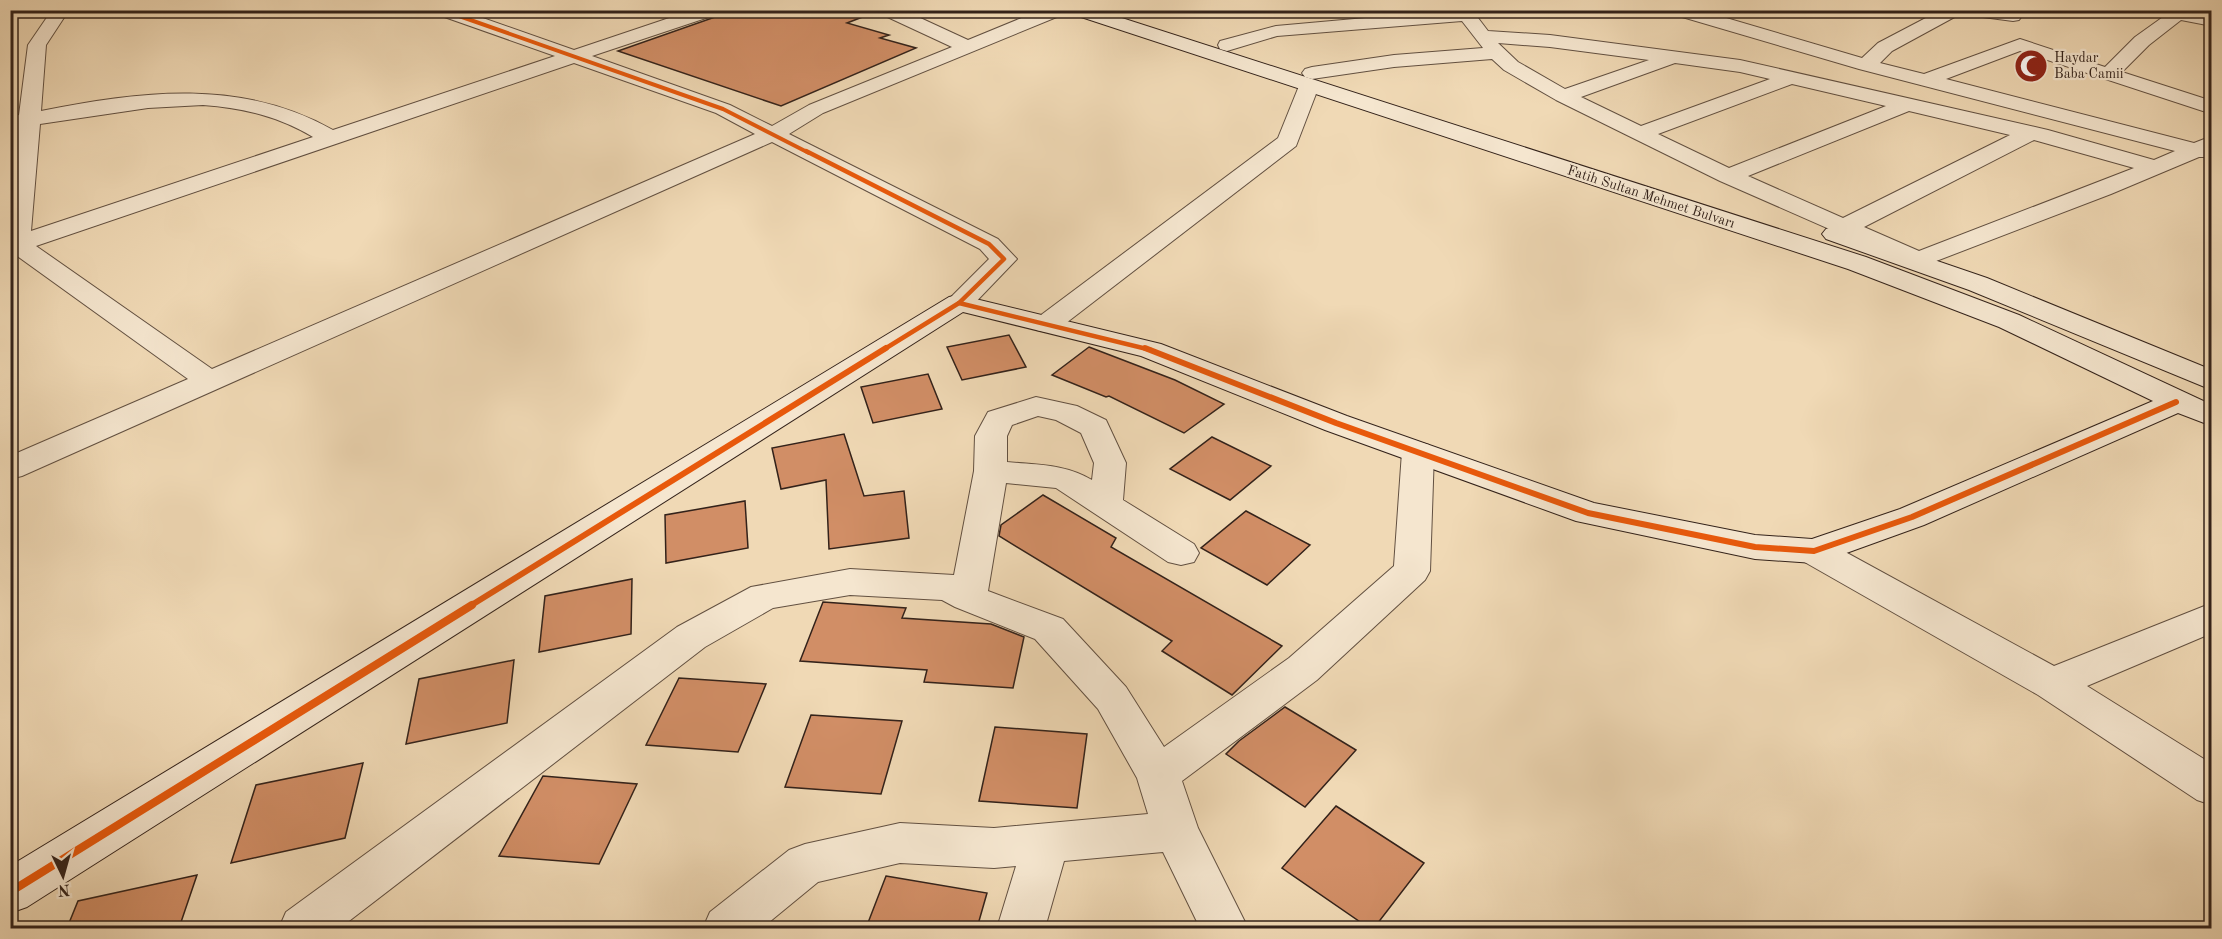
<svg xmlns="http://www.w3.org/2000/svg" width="2222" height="939" font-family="'Old Standard TT',serif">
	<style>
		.building { fill: #d18e66; stroke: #33221a; stroke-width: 1.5 }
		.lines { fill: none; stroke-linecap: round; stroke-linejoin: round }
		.street-casing { stroke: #625041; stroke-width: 2 }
		.secondary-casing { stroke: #33221a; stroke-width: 2 }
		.street { fill: #f5e6cf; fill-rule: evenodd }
		.secondary { fill: #f5e6cf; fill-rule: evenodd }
		.cycleway-far3-casing { stroke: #f5e6cf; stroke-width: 6 }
		.cycleway-far2-casing { stroke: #f5e6cf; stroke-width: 8 }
		.cycleway-far1-casing { stroke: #f5e6cf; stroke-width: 10 }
		.cycleway-casing { stroke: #f5e6cf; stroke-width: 11 }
		.cycleway-far3 { stroke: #e8590c; stroke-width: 4 }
		.cycleway-far2 { stroke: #e8590c; stroke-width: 4.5 }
		.cycleway-far1 { stroke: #e8590c; stroke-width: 6 }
		.cycleway { stroke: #e8590c; stroke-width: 8 }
		.labels { text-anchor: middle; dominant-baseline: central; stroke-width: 4.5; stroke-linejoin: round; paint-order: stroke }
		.far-poi-label { font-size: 14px; fill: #33221a; stroke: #f5e6cf; text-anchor: start }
		.far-street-label { font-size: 14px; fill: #33221a; stroke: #f5e6cf }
	</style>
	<rect width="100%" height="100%" fill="#f0d9b5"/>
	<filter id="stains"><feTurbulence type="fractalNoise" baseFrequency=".00333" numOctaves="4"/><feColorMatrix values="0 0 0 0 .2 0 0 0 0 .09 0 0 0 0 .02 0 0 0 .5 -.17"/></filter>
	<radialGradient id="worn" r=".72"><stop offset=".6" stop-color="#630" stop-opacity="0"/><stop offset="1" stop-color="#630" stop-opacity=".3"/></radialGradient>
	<g class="building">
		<path d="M735,10H873V13L847,23L889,35L880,38L916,48L781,106L618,51Z"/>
		<path d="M1009,335L1026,367L962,380L947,347Z"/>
		<path d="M1089,347L1175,380L1224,404L1184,433L1109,396L1106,397L1052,375Z"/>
		<path d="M928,374L942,409L873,423L861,387Z"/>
		<path d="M844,434L864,496L904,491L909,538L829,549L826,480L781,489L772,448Z"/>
		<path d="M1212,437L1271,466L1230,500L1170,469Z"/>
		<path d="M1043,495L1116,538L1111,547L1282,646L1232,695L1162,651L1172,641L999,536L1001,525Z"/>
		<path d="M745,501L748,548L666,563L665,515Z"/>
		<path d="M1246,511L1310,545L1267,585L1201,548Z"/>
		<path d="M632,579L631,634L539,652L545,596Z"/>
		<path d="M823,602L906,608L902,618L991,624L1024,637L1013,688L924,682L927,670L800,661Z"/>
		<path d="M514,660L507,723L406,744L419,679Z"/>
		<path d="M679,678L766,684L738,752L646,745Z"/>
		<path d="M1285,707L1356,750L1305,807L1226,754L1239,741Z"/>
		<path d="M811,715L902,721L881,794L785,787Z"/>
		<path d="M995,727L1087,734L1077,808L979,801Z"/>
		<path d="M363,763L345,838L231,863L256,785Z"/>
		<path d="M543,776L637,784L599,864L499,856Z"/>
		<path d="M1336,806L1424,863L1374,928H1369L1282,868Z"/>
		<path d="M197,875L179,928H67L78,901Z"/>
		<path d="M886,876L987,893L977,928H866Z"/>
	</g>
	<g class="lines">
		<defs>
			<g id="street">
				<path d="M52,10H69L46,45L41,111C141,91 241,78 333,130L555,56L436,14L434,10H460L574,50L693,10H720L718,14L592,56L730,105L772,126L809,105L952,47L881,14L879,10H903L968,40L1041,10H1066L1064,14L823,113L789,134L998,239L1017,259L969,309L959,311L949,309L945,303L989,259L980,249L772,142L22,476L10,479V456L188,379L13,253L10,254V191L18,128L10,130V117L19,115L28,45ZM574,63L716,113L755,134L212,369L36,246ZM203,105C243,108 278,116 313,137L31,231L40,124L148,108Z"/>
				<path d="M1455,10H1472L1488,31L1550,35L1740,60L2048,130L2154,160L2175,151L1859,69L1672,14L1670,10H1699L1862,58L1878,43L1941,10H2011L2019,12L2022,16L2019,20L2013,21L1960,14L1892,51L1880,63L1924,74L2020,39L2105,67L2135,37L2163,17L2150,14L2148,10H2186L2212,16V26L2181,20L2149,45L2122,72L2212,101V114L2020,51L1946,79L2194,143L2212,136V157H2199L2111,194L1918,268L1720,181L1556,100L1504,70L1492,59L1394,67L1312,79L1305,77L1302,73L1305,69L1312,67L1394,55L1483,48L1462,21L1277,36L1227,51L1220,49L1218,45L1220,41L1276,26ZM1498,43L1550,47L1649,60L1565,89L1518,62ZM1675,63L1740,72L1770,79L1641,126L1581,97ZM1792,84L1886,106L1729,168L1658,134ZM1909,111L2010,135L1843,218L1748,176ZM2034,140L2134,168L1919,251L1864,227Z"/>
				<path d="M1309,80L1316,82L1319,86L1296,146L1057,330L1047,332L1037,330L1033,324L1037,318L1278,138L1299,86L1302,82Z"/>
				<path d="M1036,397L1077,406L1106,420L1126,463L1123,500L1194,544L1199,553L1194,562L1181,565L1168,562L1056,488L1006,483L988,591L1063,619L1126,687L1164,747L1289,658L1394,566L1402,452L1407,445L1418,442L1429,445L1434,452L1430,571L1425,580L1317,680L1182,781L1198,828L1248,928H1200L1163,852L1064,861L1045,928H997L1016,866L994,868L900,863L818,882L762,928H703L710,912L789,850L805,844L900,823L994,828L1148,814L1137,778L1098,709L1035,639L955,607L942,600L850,595L773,608L705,647L340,928H279L286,912L677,627L751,587L850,569L954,575L974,471L975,436L988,412ZM1038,416L1056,420L1081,433L1094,463L1092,480C1065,464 1038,465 1007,462V436L1012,425Z"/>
				<path d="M1814,539L1827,542L2054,666L2212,603V633L2087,686L2212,764V805L2197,800L2038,695L1801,560L1796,551L1801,542Z"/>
			</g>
			<g id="secondary">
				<path d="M1070,10H1097L1866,257L2019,315L2212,405V426L2178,413L1924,525L1827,560L1814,563L1755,559L1576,521L1325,430L1141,356L963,312L27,907L10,913V866L949,297L959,295L1161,344L1347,416L1594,503L1755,535L1812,539L1900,509L2153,401L1999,327L1848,269L1072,14Z"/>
				<path d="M1835,226L1987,278L2212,370V390L1969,290L1826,239L1822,234L1826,229Z"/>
			</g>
		</defs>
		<use href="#street" class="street-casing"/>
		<use href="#secondary" class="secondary-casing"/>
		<use href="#street" class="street"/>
		<use href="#secondary" class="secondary"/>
		<defs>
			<path id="cycleway-far3" d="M442,10L723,109L809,153"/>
			<g id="cycleway-far2">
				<path d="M806,151L989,244L1004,259L959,303L883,350"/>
				<path d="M959,303L1151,350"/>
			</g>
			<g id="cycleway-far1">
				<path d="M1145,348L1336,423L1588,513L1755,547L1814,551L1912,517L2176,402"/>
				<path d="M470,606L886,348"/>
			</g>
			<path id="cycleway" d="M10,892L472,605"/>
		</defs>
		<use href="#cycleway-far3" class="cycleway-far3-casing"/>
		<use href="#cycleway-far2" class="cycleway-far2-casing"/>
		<use href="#cycleway-far1" class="cycleway-far1-casing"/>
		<use href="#cycleway" class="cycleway-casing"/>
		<use href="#cycleway-far3" class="cycleway-far3"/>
		<use href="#cycleway-far2" class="cycleway-far2"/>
		<use href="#cycleway-far1" class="cycleway-far1"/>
		<use href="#cycleway" class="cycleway"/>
	</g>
	<defs>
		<symbol id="mosque-disc" viewBox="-11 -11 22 22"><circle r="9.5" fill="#8f2418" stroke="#f5e6cf"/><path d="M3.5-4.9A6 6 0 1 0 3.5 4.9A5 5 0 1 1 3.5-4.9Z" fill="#fff"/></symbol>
	</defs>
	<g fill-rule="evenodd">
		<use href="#mosque-disc" x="2012" y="47" width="38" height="38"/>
	</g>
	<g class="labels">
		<g class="far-poi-label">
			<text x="2054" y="58">Haydar<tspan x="2054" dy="16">Baba Camii</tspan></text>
		</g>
		<g class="far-street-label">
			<text transform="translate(1651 197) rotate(18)">Fatih Sultan Mehmet Bulvarı</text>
		</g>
	</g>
	<rect width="2222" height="939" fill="none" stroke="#f0d9b5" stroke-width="36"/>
	<rect x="12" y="12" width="2198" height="915" fill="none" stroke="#33221a" stroke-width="3"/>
	<rect x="18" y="18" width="2186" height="903" fill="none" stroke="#33221a" stroke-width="1.5"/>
	<g transform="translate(63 876) rotate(175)" stroke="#f5e6cf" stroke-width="4.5" paint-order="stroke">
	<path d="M0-4.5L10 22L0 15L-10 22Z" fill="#33221a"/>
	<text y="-9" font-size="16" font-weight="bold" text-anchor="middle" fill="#33221a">N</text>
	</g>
	<rect width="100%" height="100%" filter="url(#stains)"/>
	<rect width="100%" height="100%" fill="url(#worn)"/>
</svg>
